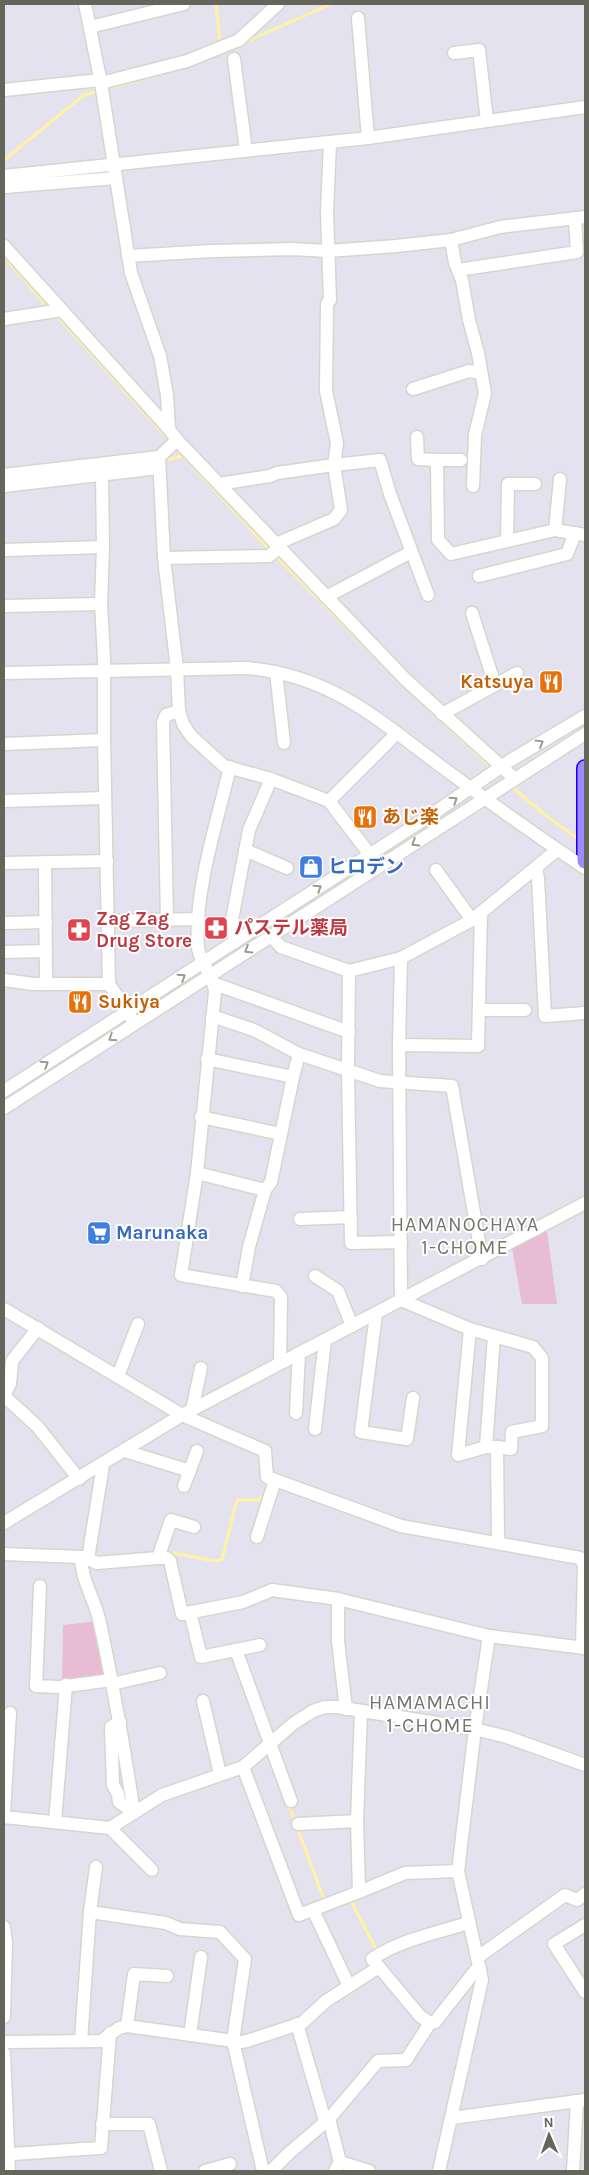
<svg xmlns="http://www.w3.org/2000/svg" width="589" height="2175" font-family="Karla,'Noto Sans JP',sans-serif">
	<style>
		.green { fill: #e9bcd6 }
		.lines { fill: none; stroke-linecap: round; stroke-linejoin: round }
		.stream { stroke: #fff3a3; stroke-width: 3 }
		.minor-casing { stroke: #d5d6ce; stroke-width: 15 }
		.highway-casing { stroke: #1e00f2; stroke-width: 18 }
		.minor { stroke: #fff; stroke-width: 12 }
		.highway { stroke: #9f8aff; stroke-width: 15 }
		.oneway { stroke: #9b9b94 }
		.labels { text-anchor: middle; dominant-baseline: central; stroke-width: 4; stroke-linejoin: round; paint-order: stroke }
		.food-label { font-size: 19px; font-weight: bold; fill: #c56008; stroke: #fff; text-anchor: start }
		.shop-label { font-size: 19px; font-weight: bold; fill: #366cbe; stroke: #fff; text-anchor: start }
		.health-label { font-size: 19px; font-weight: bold; fill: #be3a42; stroke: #fff; text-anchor: start }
		.neighbourhood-label { font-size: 20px; letter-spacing: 1px; fill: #77766c; stroke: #fff }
	</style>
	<rect width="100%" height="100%" fill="#e5e2ef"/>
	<g class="green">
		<path d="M547,1231L557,1304H522L512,1248Z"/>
		<path d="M98,1621L109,1677L62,1681L63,1625Z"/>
	</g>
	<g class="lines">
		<g class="stream">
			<path d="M216,4L220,43"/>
			<path d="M243,43L331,4"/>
			<path d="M105,89L157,75"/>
			<path d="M4,160L84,95L99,91"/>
			<path d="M4,257L50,309"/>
			<path d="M56,315L171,442"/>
			<path d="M175,447L271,551"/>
			<path d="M163,461L183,456"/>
			<path d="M275,555L386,668"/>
			<path d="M420,701L492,768"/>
			<path d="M511,786L544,814L581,841"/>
			<path d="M166,1554L174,1553L215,1561L222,1560L235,1507L238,1500H258L265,1494"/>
			<path d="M288,1803L325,1902"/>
			<path d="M579,1891L585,1887"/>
			<path d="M350,1899L377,1951"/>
		</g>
		<defs>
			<g id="minor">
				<path d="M85,4L101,83L131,273L160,356L167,395L169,429"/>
				<path d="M358,18L368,138"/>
				<path d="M90,27L184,4"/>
				<path d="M454,53L479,50L487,121"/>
				<path d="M234,59L246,150"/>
				<path d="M101,83L187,61L239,40L278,4"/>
				<path d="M4,90L100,80"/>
				<path d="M4,176L368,138L585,107"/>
				<path d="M4,187L116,178"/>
				<path d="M451,240L455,263L462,280L469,320L478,353L485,393L475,435L473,486"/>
				<path d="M4,246L169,429L177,440L405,679L515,779"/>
				<path d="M128,256L212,251L292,249L328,251L396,246L451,240L500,227L585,217"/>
				<path d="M458,270L577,252L575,218"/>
				<path d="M4,319L62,310"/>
				<path d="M413,389L469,371L481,373"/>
				<path d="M417,437L418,459L437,460"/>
				<path d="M177,440L159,457L164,558L177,669L179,711L183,724L191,736L224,766L271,779L329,801L374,860"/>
				<path d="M461,460H437L438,540L451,554L555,530L585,535"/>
				<path d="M4,475L159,457"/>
				<path d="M102,475L103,547L101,604L104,658V740L109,984L132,1019"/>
				<path d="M219,484L270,476L277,473L334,465L337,443L326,391L327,304L330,300L327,212L330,142"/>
				<path d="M4,486L159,468"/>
				<path d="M555,530L560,479"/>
				<path d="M507,541L508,484H535"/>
				<path d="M276,544L334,519L341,510L334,465L380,460L390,494L428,595"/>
				<path d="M4,550L103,547"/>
				<path d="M164,558L269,556L279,548"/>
				<path d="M479,576L567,554L575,533"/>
				<path d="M326,597L411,552"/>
				<path d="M4,606L101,604"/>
				<path d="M472,613L495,685"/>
				<path d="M276,672L284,743"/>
				<path d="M4,673L246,668C331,675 377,719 442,767C489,802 537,836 585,868"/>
				<path d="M442,714L517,673"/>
				<path d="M4,744L104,740"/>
				<path d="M230,767C217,823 194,890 198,947C199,963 214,975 215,992L197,1173L181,1275L276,1291L281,1297L280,1363"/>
				<path d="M4,801L105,798"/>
				<path d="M329,801L397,733"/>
				<path d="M245,850L287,868"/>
				<path d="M45,862L46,984"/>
				<path d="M4,863L107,861"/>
				<path d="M536,869L538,878L545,1016L585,1013"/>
				<path d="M436,870L472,920"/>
				<path d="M167,920L163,722L166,715L179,711"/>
				<path d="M108,921L199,919"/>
				<path d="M4,923L46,922"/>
				<path d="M271,936L281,947L349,971L401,958L472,920L557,850"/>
				<path d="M235,942L231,925L249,830L271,779"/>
				<path d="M4,952L46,951"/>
				<path d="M401,958L399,1045L401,1300L470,1329L533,1347L542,1358V1426L512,1432L511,1449L497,1447"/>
				<path d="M349,971L348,1072L351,1243L401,1242"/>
				<path d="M4,980L33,984H109"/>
				<path d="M215,984L349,1032"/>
				<path d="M479,1010H525"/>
				<path d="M212,1016L254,1030L299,1054L380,1081L452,1086L482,1259"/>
				<path d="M399,1045L478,1046L481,912"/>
				<path d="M207,1059L293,1077"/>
				<path d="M4,1091L434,813L511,760L585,716"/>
				<path d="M4,1108L585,734"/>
				<path d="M201,1117L281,1134"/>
				<path d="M197,1173L265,1190L271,1182L293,1077L299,1054"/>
				<path d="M300,1219L351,1217"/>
				<path d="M315,1276L338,1291L352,1326"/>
				<path d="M242,1286L249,1247L265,1190"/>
				<path d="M4,1309L182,1415L265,1451L267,1477L401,1526L580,1558L584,1565L582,1648"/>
				<path d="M376,1314L361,1432L407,1439L413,1398"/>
				<path d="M470,1329L458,1455L486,1447H497L498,1542"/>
				<path d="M118,1376L138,1324"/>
				<path d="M4,1395L10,1384L12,1361L38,1328"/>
				<path d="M4,1396L37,1426L79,1479"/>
				<path d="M192,1410L201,1368"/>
				<path d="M296,1413L299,1353"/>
				<path d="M315,1429L325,1340"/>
				<path d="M486,1447L494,1336"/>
				<path d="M125,1451L190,1471"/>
				<path d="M184,1486L197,1451"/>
				<path d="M4,1523L182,1415L585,1203"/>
				<path d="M257,1537L275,1480"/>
				<path d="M4,1554L81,1557L88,1559L103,1465"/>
				<path d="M81,1557C81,1579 94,1598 99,1619C113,1683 124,1748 134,1813"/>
				<path d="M158,1558H167L170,1561L182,1614L243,1602L272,1590L338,1599L489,1636L585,1648"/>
				<path d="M88,1559L97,1563L158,1558L171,1520L194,1527"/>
				<path d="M40,1586L36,1686L59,1687L112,1680"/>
				<path d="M338,1599V1641L346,1709"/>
				<path d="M190,1612L201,1657L260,1645"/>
				<path d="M236,1650L291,1801"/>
				<path d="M112,1684L160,1673"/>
				<path d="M203,1701L220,1774"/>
				<path d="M120,1722L111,1727L113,1785L118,1794L119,1802L134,1813"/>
				<path d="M243,1767L299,1915L359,1892L357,1821L361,1711"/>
				<path d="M4,1812L10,1713"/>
				<path d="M4,1817L110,1828L162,1795L243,1767L294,1723L313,1711L325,1707H337L475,1729L507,1737L585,1765"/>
				<path d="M55,1822L66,1685"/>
				<path d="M298,1824L357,1821"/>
				<path d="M110,1828L152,1870"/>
				<path d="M359,1892L405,1873L458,1871"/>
				<path d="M313,1910L349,1986"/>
				<path d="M90,1912L166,1923L180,1929L220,1932L245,1959L233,2041L262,2167"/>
				<path d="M585,1925L554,1944L585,1992"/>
				<path d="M4,1927L6,1942L4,2017"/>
				<path d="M478,1957L565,1895L577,1900L585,1894"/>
				<path d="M379,1967L372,1959C400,1940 436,1933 468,1923"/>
				<path d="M297,2024L325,2121"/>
				<path d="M127,2026L134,1974L167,1976"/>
				<path d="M190,2035L201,1957"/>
				<path d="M81,2041L90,1912L96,1867"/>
				<path d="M4,2042L101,2041L119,2028L127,2026L241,2042L247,2041L302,2023L326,2001L379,1967L420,2016L430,2023"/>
				<path d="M4,2053L9,2171"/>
				<path d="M452,2118L585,2100"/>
				<path d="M329,2119L340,2162L335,2171"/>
				<path d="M102,2124H149L161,2171"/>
				<path d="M9,2154C40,2153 70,2149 101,2148L110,2033"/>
				<path d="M340,2162L369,2171"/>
				<path d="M205,2171L230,2164"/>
				<path d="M271,2171L289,2153L329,2119L378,2061L406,2060L430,2023L435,2022L475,1971L480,1968"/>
				<path d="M439,2171L482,1980L458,1871L475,1729L489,1636"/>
				<path d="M573,2171L577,2101"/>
			</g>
			<path id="highway" d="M585,768V861"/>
		</defs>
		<use href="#minor" class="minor-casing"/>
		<use href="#highway" class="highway-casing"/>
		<use href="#minor" class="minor"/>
		<use href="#highway" class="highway"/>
	</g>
	<defs><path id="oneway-chevron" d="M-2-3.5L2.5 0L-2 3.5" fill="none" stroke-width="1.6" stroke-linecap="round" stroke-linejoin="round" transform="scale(1.25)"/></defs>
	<g class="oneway">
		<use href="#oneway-chevron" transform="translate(540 743) rotate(-31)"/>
		<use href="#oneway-chevron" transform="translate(454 800) rotate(-34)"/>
		<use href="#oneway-chevron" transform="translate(415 843) rotate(148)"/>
		<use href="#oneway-chevron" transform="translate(318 888) rotate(-33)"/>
		<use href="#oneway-chevron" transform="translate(248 950) rotate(148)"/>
		<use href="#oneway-chevron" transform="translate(182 977) rotate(-33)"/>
		<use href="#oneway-chevron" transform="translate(112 1038) rotate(147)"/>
		<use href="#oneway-chevron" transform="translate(45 1064) rotate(-33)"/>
	</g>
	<defs>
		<symbol id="restaurant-square" viewBox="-11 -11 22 22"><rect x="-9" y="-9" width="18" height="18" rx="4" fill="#e8710a" stroke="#fff"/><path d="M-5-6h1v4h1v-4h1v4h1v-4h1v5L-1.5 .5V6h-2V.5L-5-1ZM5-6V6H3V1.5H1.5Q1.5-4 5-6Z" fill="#fff"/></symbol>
		<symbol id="shop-square" viewBox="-11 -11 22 22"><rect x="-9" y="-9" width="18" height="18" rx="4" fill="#3f7fe0" stroke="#fff"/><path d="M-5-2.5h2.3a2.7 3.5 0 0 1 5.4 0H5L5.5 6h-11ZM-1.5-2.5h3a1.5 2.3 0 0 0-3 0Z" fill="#fff"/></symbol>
		<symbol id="pharmacy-square" viewBox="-11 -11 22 22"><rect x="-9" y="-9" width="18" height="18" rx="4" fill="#e0444e" stroke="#fff"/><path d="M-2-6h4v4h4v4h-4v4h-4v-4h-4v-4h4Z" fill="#fff"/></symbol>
		<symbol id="supermarket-square" viewBox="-11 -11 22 22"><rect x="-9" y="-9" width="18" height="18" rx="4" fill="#3f7fe0" stroke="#fff"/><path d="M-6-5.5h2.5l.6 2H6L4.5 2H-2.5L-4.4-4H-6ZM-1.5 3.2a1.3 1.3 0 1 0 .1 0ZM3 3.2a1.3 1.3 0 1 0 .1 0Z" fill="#fff"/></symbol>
	</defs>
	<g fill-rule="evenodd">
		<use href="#restaurant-square" x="537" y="668" width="28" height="28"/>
		<use href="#restaurant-square" x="351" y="803" width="28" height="28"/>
		<use href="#shop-square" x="297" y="853" width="28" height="28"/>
		<use href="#pharmacy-square" x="202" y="914" width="28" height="28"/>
		<use href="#pharmacy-square" x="65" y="916" width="28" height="28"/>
		<use href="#restaurant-square" x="66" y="988" width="28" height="28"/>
		<use href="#supermarket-square" x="85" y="1219" width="28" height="28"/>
	</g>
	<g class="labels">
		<g class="food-label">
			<text x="534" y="682" text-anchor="end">Katsuya</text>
			<text x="382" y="817">あじ楽</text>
			<text x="98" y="1002">Sukiya</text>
		</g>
		<g class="shop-label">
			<text x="328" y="867">ヒロデン</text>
			<text x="116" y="1233">Marunaka</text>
		</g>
		<g class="health-label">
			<text x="96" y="919">Zag Zag<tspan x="96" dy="22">Drug Store</tspan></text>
			<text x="234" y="928">パステル薬局</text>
		</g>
		<g class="neighbourhood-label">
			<text x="465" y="1224">HAMANOCHAYA<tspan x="465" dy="23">1-CHOME</tspan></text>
			<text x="430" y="1702">HAMAMACHI<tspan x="430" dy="23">1-CHOME</tspan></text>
		</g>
	</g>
	<rect width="589" height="2175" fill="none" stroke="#65655b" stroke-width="10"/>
	<g transform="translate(549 2135) rotate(358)" stroke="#ffffff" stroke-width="4" paint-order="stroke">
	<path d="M0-4L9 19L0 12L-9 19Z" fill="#65655b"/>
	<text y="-8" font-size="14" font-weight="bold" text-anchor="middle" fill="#65655b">N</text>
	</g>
</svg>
